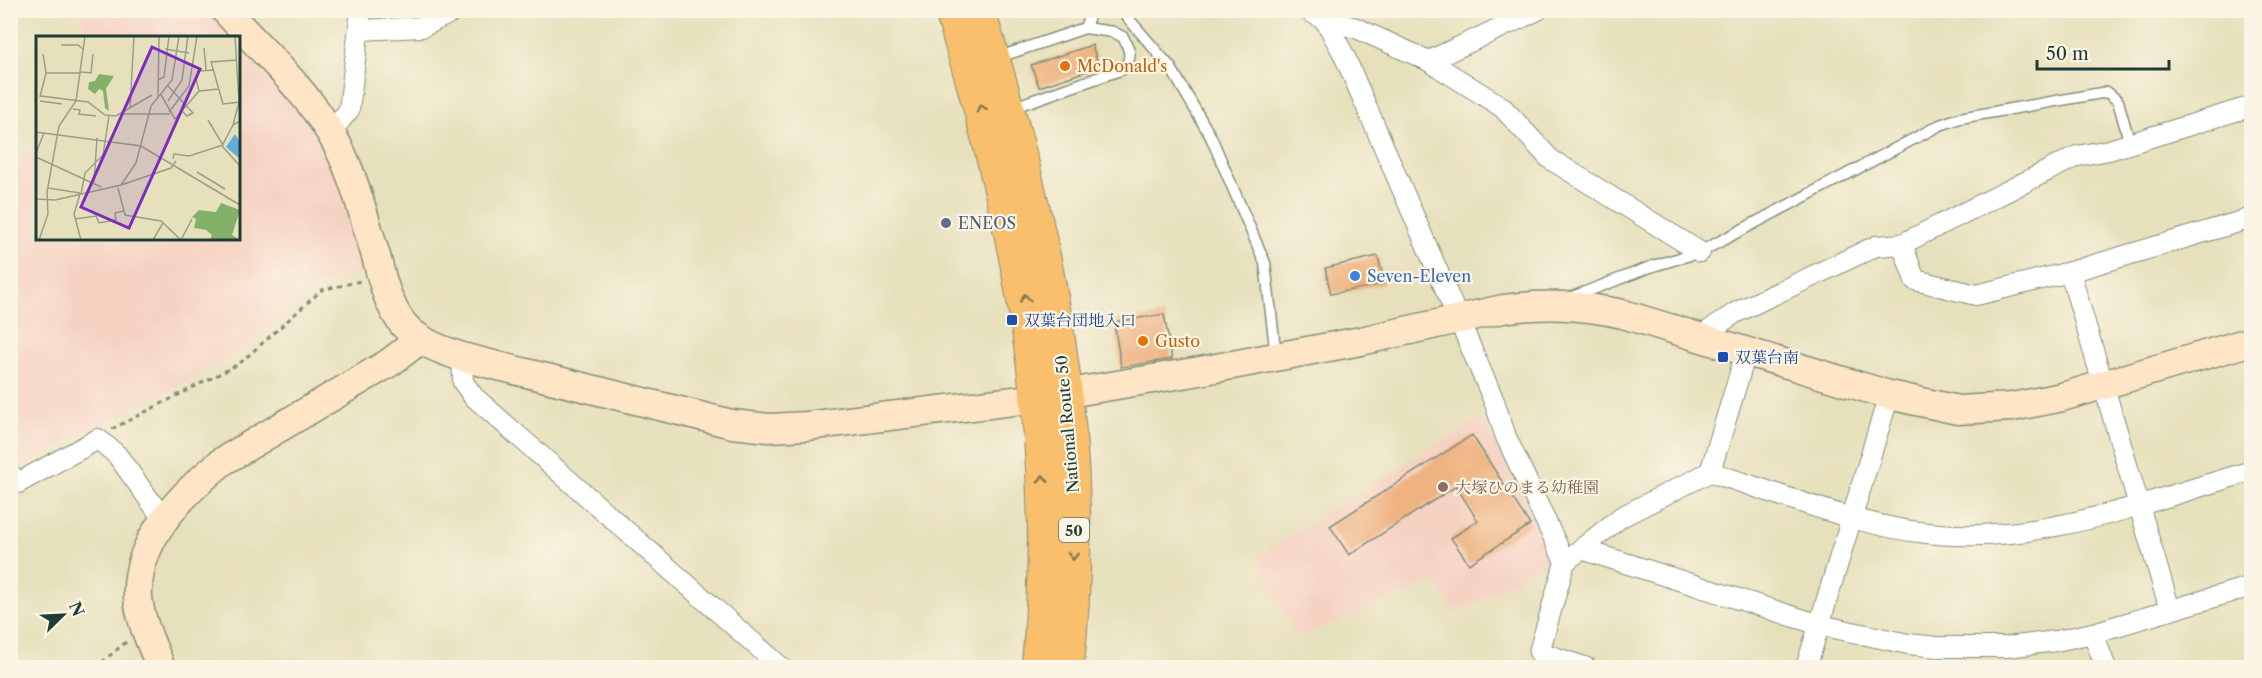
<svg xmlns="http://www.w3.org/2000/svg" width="2262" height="678" font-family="'Libre Caslon Text','Noto Serif JP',serif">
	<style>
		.built { fill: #f5d2c2 }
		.building { fill: #efb381 }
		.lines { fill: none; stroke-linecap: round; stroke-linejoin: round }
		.lane-casing { stroke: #838e78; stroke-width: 13 }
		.street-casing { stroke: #838e78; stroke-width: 22 }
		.secondary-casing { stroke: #838e78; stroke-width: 31 }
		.highway-casing { stroke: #838e78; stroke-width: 35 }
		.path { stroke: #838e78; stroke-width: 3; stroke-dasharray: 4.5 4.5; stroke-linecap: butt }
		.lane { stroke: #fff; stroke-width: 10 }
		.street { stroke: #fff; stroke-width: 20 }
		.secondary { stroke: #fde5c5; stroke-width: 28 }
		.highway { stroke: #f9bf6d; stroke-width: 33 }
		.oneway { stroke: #81784e }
		.food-dot { fill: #e8710a; stroke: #fcf5e5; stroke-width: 2 }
		.service-dot { fill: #5c6f8a; stroke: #fcf5e5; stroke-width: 2 }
		.shop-dot { fill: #3f7fe0; stroke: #fcf5e5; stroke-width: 2 }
		.transit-dot { fill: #1a4fb4; stroke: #fcf5e5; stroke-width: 2 }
		.education-dot { fill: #8d6e63; stroke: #fcf5e5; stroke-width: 2 }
		.labels { text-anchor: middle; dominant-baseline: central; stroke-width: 4.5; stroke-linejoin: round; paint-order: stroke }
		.shield { fill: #fcf5e5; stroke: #617469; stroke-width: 1.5 }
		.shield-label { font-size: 15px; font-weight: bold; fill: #1f3d34 }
		.food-label { font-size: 16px; fill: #c56008; stroke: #fcf5e5; text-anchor: start }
		.service-label { font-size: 16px; fill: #4e5e75; stroke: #fcf5e5; text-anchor: start }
		.shop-label { font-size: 16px; fill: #366cbe; stroke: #fcf5e5; text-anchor: start }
		.transit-label { font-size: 16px; fill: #164399; stroke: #fcf5e5; text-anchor: start }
		.street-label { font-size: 16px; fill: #1f3d34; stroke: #fcf5e5 }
		.education-label { font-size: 16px; fill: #785e54; stroke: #fcf5e5; text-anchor: start }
		.inset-road { fill: none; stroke: #979f86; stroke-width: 1.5 }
		.view { fill: #7b2cbf; fill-opacity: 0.15; stroke: #7b2cbf; stroke-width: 3 }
		.inset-edge { fill: none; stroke: #1f3d34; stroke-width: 3 }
	</style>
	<rect width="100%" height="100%" fill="#fcf5e5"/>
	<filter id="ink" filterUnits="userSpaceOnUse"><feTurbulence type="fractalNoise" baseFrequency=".0167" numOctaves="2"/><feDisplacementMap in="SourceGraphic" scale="12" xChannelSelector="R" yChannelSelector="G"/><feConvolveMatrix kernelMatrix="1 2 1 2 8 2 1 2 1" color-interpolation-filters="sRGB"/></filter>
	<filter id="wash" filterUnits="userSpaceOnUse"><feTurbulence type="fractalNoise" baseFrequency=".008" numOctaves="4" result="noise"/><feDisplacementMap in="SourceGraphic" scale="24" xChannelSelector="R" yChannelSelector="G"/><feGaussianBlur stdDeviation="1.35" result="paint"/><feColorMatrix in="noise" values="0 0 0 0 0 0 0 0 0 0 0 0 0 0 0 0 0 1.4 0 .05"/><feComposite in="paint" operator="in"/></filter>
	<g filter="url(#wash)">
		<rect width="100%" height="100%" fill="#e7e0bc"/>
		<g class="built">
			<path d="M80,11H206L230,37H86Z"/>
			<path d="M239,47L300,115L318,140L336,174L364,274L320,284L245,347L214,368L20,467L10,453V164L37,146L38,238H238Z"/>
			<path d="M1481,417L1555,558L1457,613L1433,582L1295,639L1258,556Z"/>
		</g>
		<g id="blocks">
			<g class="building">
				<path d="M1092,45L1099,67L1039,87L1031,65Z"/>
				<path d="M1378,256L1384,284L1331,294L1325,268Z"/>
				<path d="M1164,314L1172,359L1121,367L1114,322Z"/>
				<path d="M1472,435L1530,525L1469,564L1451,538L1478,521L1456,486L1349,555L1330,526Z"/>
			</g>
		</g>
	</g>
	<g filter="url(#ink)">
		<use href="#blocks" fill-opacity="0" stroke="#838e78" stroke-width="1.5"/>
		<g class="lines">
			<defs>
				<g id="lane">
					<path d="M1121,10L1171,68L1211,137L1265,263L1276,356"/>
					<path d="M996,58L1085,28L1091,10"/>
					<path d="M1011,108L1123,69C1133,58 1130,50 1123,37L1113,32L1085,28"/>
					<path d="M1567,299L1653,266L1700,252L1940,125L1960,118L2107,92L2118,101L2130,144"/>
				</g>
				<g id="street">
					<path d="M1307,10L1325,20L1356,28L1429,61L1502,107L1550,159L1700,252"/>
					<path d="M1325,20L1344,55L1494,401L1506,437L1565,562"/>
					<path d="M361,30L422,27L456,10"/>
					<path d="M1429,61L1538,10"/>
					<path d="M331,132L349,110L361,10"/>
					<path d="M1902,244L1915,280L1976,295L2070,272L2252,218"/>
					<path d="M2070,272L2170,610"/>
					<path d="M1698,338L1735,313L1876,246L1902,244L2077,156L2109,150L2252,106"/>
					<path d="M462,357L463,382L473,396L782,668"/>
					<path d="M1710,472C1774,492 1854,524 1919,532C2033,548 2144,502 2252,471"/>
					<path d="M10,474L18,483L98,439L117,455L164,520"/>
					<path d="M1581,549L1820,625L1908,644L1938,647H2007L2056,641L2093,633L2252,586"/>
					<path d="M2093,633L2106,668"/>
					<path d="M1587,668L1539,652L1565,562L1621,517L1710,472L1746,353"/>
					<path d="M1806,668L1889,395"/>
				</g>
				<g id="secondary">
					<path d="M225,10C260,49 303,87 330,132C353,169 363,215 376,256C382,279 388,305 403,324C418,342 441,350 462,357L732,424L769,428L807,426L1039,398L1200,371L1361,341L1503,309C1545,303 1581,305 1623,314L1889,395L1958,410L2012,407L2062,397L2252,341"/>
					<path d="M161,668C152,645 140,621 138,597C135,540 182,494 223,461L389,363L421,339"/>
				</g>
				<g id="highway">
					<path d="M951,10C1020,229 1061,437 1038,668"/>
					<path d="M978,10C1047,227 1092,439 1067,668"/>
				</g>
			</defs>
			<use href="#lane" class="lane-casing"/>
			<use href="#street" class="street-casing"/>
			<use href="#secondary" class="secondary-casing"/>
			<use href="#highway" class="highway-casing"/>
			<g class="path">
				<path d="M112,429L239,364L322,290L361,281"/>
				<path d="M95,668L126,642"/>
			</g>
			<use href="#lane" class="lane"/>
			<use href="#street" class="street"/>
			<use href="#secondary" class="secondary"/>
			<use href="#highway" class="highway"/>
		</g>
		<defs><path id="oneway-chevron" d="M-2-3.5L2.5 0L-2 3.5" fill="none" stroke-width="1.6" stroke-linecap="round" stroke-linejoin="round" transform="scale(1.5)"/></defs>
		<g class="oneway">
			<use href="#oneway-chevron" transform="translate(981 108) rotate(-107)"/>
			<use href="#oneway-chevron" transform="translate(1025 298) rotate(-98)"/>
			<use href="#oneway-chevron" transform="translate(1043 479) rotate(-92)"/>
			<use href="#oneway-chevron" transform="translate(1073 556) rotate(92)"/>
		</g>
	</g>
	<g class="food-dot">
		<circle cx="1065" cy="66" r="6"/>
		<circle cx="1143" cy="341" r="6"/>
	</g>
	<circle class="service-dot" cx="946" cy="223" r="6"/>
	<circle class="shop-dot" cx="1355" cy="276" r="6"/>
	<g class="transit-dot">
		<rect x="1006" y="314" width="12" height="12" rx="3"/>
		<rect x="1717" y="351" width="12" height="12" rx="3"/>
	</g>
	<circle class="education-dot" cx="1443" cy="487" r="6"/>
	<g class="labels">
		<rect class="shield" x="1059" y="518" width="30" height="24" rx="4.5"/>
		<g class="shield-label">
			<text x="1074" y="530">50</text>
		</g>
		<g class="food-label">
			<text x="1077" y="66">McDonald's</text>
			<text x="1155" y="341">Gusto</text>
		</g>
		<g class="service-label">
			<text x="958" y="223">ENEOS</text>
		</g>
		<g class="shop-label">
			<text x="1367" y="276">Seven-Eleven</text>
		</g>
		<g class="transit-label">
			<text x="1024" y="320">双葉台団地入口</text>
			<text x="1735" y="357">双葉台南</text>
		</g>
		<g class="street-label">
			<text transform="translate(1067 424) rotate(-95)">National Route 50</text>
		</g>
		<g class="education-label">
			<text x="1455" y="487">大塚ひのまる幼稚園</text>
		</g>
	</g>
	<g transform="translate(36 36)">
		<rect width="204" height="204" fill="#e7e0bc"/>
		<path d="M63,38L78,40L70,53L73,75L69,72L67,55L63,53L59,58L52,53L53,46L59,45ZM185,167L204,174L196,199L204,204H174L176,199L170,194L158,192L160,183L156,181L163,174L180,176Z" fill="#84b169"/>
		<path d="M199,98L204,106V123L190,111Z" fill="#65acdc"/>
		<path class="inset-road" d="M25,9H42L48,14M168,12L170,34M129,13L153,17M201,24L175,26L187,68L204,66M45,36L55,37L57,18M10,37H45M161,43L162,35L178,34M122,44L128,41L133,0M132,50L157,77L151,80L146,75M163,55L183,53M125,59L139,83L163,55L160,43M5,60L52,66L69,79L80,80L116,59M4,61L10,37L7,18M122,62L123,0M4,65L26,68M132,65L146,44L152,0M94,72L98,0M37,73L44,74L43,78L60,80M133,76L153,50L161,0M88,78H134M204,85L197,89L186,110L204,130M197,89L203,66L199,0M0,96L105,110L204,169M0,117L8,97M0,121L65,151M137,123L138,118L153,120L187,109L172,84M161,136L189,153M58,146L61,102M85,149L135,132L140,125M12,152L44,157M82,152L89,179L125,185L145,204M44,158L38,178L45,204M45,158L49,137L67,119L73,80M0,163L19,164L85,149L100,127L115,70L136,44L143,0M39,183L60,180L63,187L80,184L79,177L87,175M3,204L12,178L11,156L23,90L40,65L49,0M117,204L127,187M145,204L156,183"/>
		<path class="view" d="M116,11L164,33L93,192L45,171Z"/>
		<rect width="204" height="204" class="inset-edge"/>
	</g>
	<rect width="2262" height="678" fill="none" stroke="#fcf5e5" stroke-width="36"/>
	<g transform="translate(63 615) rotate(66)" stroke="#fcf5e5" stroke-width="4.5" paint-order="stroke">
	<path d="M0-4.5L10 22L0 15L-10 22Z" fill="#1f3d34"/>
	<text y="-9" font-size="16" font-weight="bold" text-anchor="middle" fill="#1f3d34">N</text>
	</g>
	<path d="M2037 60v9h132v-9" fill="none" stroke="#1f3d34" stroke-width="3"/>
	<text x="2046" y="60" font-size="18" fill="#1f3d34" stroke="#fcf5e5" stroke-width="4.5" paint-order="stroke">50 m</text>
</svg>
